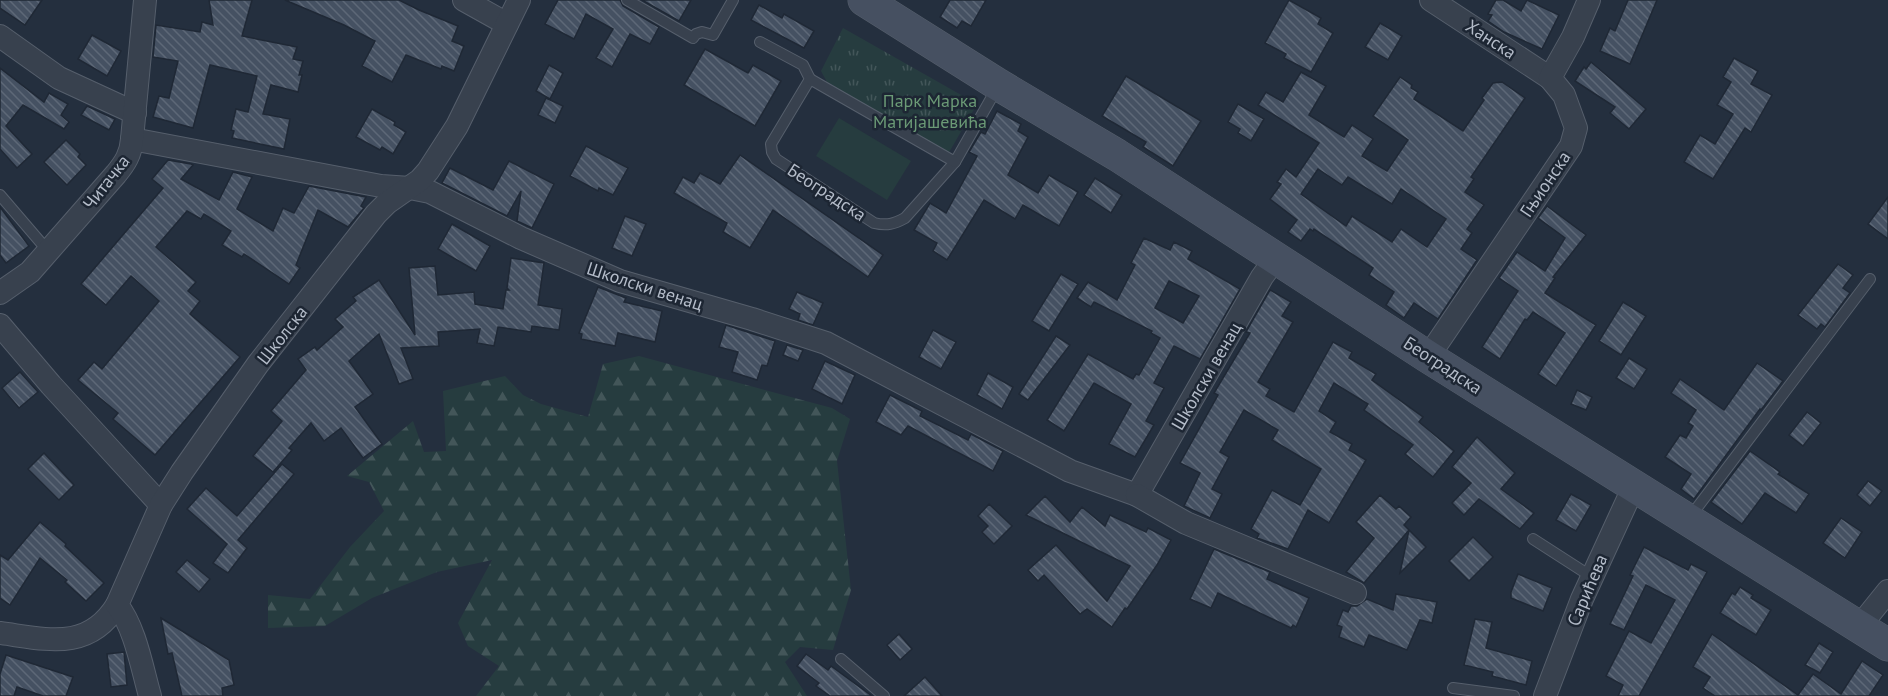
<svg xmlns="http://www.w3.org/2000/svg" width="1888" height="696" font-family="'PT Sans',sans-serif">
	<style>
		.forest { fill: url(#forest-firs) }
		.park { fill: url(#park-tufts) }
		.pitch { fill: #263c3f }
		.building { fill: url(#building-back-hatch); stroke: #1f2835; stroke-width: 1.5; fill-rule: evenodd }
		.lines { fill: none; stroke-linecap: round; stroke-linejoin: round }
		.service-casing { stroke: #565f6c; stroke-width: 12 }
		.minor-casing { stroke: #565f6c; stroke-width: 24 }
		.secondary-casing { stroke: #565f6c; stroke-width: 33 }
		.service { stroke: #38414e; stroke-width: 10 }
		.minor { stroke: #38414e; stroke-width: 22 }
		.secondary { stroke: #465061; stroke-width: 32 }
		.labels { text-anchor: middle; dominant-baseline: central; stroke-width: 5; stroke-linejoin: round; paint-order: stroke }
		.street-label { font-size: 18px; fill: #b4bcc9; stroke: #1d2633 }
		.park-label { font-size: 18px; fill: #6b9a76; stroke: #1d2633 }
	</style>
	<defs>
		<pattern id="forest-firs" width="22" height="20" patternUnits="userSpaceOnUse" patternTransform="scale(1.5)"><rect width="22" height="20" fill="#263c3f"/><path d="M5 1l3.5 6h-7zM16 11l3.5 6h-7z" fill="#435659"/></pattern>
		<pattern id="park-tufts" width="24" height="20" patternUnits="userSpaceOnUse" patternTransform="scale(1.5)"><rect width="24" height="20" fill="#263c3f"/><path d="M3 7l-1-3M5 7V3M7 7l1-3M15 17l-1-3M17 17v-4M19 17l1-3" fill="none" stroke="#435659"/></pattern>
		<pattern id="building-back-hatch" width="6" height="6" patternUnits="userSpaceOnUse" patternTransform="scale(1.5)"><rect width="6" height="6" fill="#455162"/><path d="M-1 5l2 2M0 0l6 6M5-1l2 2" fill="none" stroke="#5d6877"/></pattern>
	</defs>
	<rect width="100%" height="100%" fill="#242f3e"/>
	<path class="forest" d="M639,356L832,408L850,419L837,461L851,590L833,650L800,647L785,662L807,696H476L499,666L468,646L458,623L492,560L437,572L372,598L325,626L268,628V595L310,599L350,547L384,511L369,482L347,476L413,421L424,452L446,451L443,391L505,376L523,395L541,404L588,417L603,364Z"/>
	<path class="park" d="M843,28L977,104L948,154L827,82L821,71Z"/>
	<path class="pitch" d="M839,118L911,161L887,200L816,156Z"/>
	<g class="building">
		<path d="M0,0H42L25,25L0,8Z"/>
		<path d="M209,0H252L242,36L297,47L293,59L303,61L299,75H302L298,92L271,85L263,114L290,119L284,149L232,138L234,131L231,130L236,109L248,112L257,76L210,65L193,128L153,117L159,96L169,98L178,61L153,57L156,25L200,32L202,22L213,25Z"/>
		<path d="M285,0H399L419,10L458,26L452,41L464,46L454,71L442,66L441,69L406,55L392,82L362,66L375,41L344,25Z"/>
		<path d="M558,0H620L623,6L659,27L650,44L630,34L612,67L596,58L613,29L586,14L574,39L545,24Z"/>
		<path d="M642,0H691L679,21Z"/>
		<path d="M950,0H986L971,26L962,21L957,28L940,17Z"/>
		<path d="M1289,0L1321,18L1318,24L1333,33L1311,72L1284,58L1286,54L1265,43Z"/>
		<path d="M1496,0H1503L1521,11L1527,0L1559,15L1542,49L1504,32L1488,21L1492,15L1488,14Z"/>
		<path d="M1628,0H1657L1630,64L1600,51L1610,28L1615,31Z"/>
		<path d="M759,5L782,18L784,14L814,31L804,48L751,20Z"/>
		<path d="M1380,23L1402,36L1388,60L1365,47Z"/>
		<path d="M92,35L121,51L107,76L78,59Z"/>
		<path d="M705,49L748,73L753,65L781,81L755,126L684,85Z"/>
		<path d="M1734,58L1758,71L1751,84L1772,95L1751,132L1745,128L1713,179L1684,162L1700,135L1715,144L1733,114L1717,105L1731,82L1723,77Z"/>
		<path d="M1591,62L1646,109L1629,129L1610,113L1615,107L1575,81L1584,67L1586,69Z"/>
		<path d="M549,65L563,73L550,99L536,91Z"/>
		<path d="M0,68L44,102L49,93L68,104L61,115L69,122L64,129L23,105L6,126L32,154L17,168L0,149Z"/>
		<path d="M1301,72L1326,86L1309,115L1344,137L1352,125L1373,139L1362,156L1387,171L1408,140L1373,116L1400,77L1412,85L1411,88L1418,92L1414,99L1463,131L1484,100L1482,98L1493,83L1502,82L1525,98L1471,177L1474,179L1465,192L1484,205L1467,229L1472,233L1461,249L1477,260L1438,319L1414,303L1404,318L1386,305L1394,292L1369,275L1373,268L1314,229L1313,231L1310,229L1301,241L1288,232L1297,220L1270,199L1281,184L1277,182L1286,169L1296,177L1319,143L1258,105L1266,92L1283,102ZM1318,169L1342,185L1348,177L1392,204L1401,189L1446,219L1427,247L1401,229L1392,242L1352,216L1346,226L1301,194Z"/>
		<path d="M1126,76L1201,121L1173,166L1143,147L1146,142L1102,116Z"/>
		<path d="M546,98L563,106L555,123L538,115Z"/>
		<path d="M1238,104L1264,119L1251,141L1238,133L1240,129L1228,122Z"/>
		<path d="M87,106L115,119L109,130L81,115Z"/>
		<path d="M372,109L395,122L394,125L406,132L393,154L382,147L380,150L356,137Z"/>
		<path d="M997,111L1021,124L1018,131L1028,137L1008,175L1038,193L1049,175L1078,192L1059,226L1023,205L1015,219L984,200L947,260L933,251L937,243L914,230L930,203L946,213L977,156L969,152L981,132L985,134Z"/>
		<path d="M66,140L80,154L78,157L86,165L67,185L44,162Z"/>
		<path d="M586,146L628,168L613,195L599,188L598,191L570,176Z"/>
		<path d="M740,155L883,255L868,277L773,210L750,248L723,232L727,223L674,193L683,177L694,183L700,173L720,184Z"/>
		<path d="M168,160L191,164L193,165L181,179L219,200L233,172L252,177L237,209L273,231L283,208L294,213L309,186L366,197L361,206L364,208L348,227L318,210L296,265L300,268L289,284L244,254L242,257L222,245L231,231L204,214L201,219L187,211L156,247L196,282L188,291L200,301L190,314L240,357L155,455L113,419L118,413L78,380L94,362L102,369L159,301L131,276L106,305L81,284L163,188L152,179Z"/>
		<path d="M509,161L554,184L532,228L517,221L521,191L507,216L442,183L450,168L493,190Z"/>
		<path d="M1095,178L1122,195L1111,213L1084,195Z"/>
		<path d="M1888,197V239L1868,224Z"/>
		<path d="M1547,206L1586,235L1553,277L1555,278L1545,293L1596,325L1556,386L1538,374L1565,333L1533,312L1527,320L1525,319L1500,359L1482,347L1518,291L1499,278L1517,252L1545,271L1565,238L1538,218Z"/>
		<path d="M0,207L29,246L6,263L0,255Z"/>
		<path d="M625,216L646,224L632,256L612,248Z"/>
		<path d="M452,224L490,246L476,271L438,249Z"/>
		<path d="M1144,238L1170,250L1174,242L1192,251L1188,259L1240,289L1200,359L1174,346L1154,383L1164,388L1146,421L1154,425L1135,457L1109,444L1131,404L1094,383L1064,431L1047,420L1088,354L1133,379L1136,374L1139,375L1160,338L1151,333L1152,331L1094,302L1091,307L1077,298L1088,282L1117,300L1135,265L1131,263ZM1169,281L1199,296L1183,323L1155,308Z"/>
		<path d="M511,258L544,263L538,305L562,309L559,330L532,326L531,332L498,327L494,346L477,343L480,329L438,332L439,346L401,348L413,379L399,384L379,334L349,361L373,394L355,407L382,444L363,458L341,428L324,441L311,423L289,448L292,450L273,472L253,456L282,421L271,411L306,370L298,359L315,347L317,350L343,327L335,319L356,301L353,297L379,280L415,335L409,268L435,266L438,295L474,292L475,304L503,309L506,290H509L507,288Z"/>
		<path d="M1838,264L1853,275L1843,288L1850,293L1825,327L1821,324L1817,329L1798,315Z"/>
		<path d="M1061,274L1078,284L1049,331L1032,321Z"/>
		<path d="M598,287L626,298L624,302L662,311L655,342L618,333L615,346L581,339L582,334L579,333Z"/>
		<path d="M1270,290L1291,302L1282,316L1293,322L1258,382L1270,389L1266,396L1294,412L1333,342L1352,352L1349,358L1376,374L1372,380L1423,417L1419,422L1454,451L1433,477L1405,454L1413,445L1364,410L1368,404L1334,383L1319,411L1336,422L1330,432L1352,444L1349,450L1366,460L1329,523L1308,510L1288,549L1257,538L1259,534L1251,529L1272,490L1300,505L1321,469L1272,440L1278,430L1244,410L1220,452L1229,457L1212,489L1222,494L1210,518L1184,506L1200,473L1180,463L1218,395L1214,393L1250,333L1246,332Z"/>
		<path d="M797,292L823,303L813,325L798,320L800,314L789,309Z"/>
		<path d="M1623,302L1646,316L1621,355L1599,341Z"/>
		<path d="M726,325L775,341L767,366L762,365L757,380L732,372L738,352L719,347Z"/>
		<path d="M933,330L956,342L941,369L919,357Z"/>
		<path d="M1056,336L1070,345L1028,400L1019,394Z"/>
		<path d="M787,345L803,350L798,361L783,355Z"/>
		<path d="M1629,358L1647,369L1634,389L1616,378Z"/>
		<path d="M825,361L855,375L842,404L812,389Z"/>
		<path d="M1757,363L1783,381L1761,410L1760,409L1694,499L1681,489L1691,474L1665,457L1680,435L1686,438L1693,426L1688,423L1696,410L1671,393L1680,379L1724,410Z"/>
		<path d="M20,372L38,392L19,408L2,388Z"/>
		<path d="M988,373L1013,387L1002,409L977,395Z"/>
		<path d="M1577,390L1592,397L1586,410L1571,404Z"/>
		<path d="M890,395L922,411L920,416L968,440L971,434L1003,451L993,471L908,426L901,435L876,422Z"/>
		<path d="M1807,412L1821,423L1803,446L1789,435Z"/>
		<path d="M1477,437L1515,473L1501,489L1534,513L1520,529L1479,499L1464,515L1452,503L1471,483L1452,467Z"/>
		<path d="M1750,451L1780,472L1778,474L1809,494L1796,513L1765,493L1742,524L1711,502Z"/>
		<path d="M44,453L74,485L59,500L28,469Z"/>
		<path d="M282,464L294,474L238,540L247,548L228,573L213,563L227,544L187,509L206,488L237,516Z"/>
		<path d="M1868,481L1882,491L1870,506L1857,495Z"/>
		<path d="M1571,494L1591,505L1576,531L1556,520Z"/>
		<path d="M1380,495L1396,509L1399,506L1411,517L1404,525L1426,547L1400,573L1409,530L1364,583L1346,572L1374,538L1356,522Z"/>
		<path d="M1045,496L1070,522L1082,507L1105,526L1110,515L1146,532L1148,528L1171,540L1157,565L1127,609L1125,608L1112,627L1087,609L1080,614L1044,575L1038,581L1028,570L1056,545L1107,601L1130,566L1026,515Z"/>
		<path d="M989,504L1012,526L994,544L982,532L988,526L978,516Z"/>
		<path d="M1841,518L1862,532L1845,558L1823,543Z"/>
		<path d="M40,522L66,544L65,546L104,583L86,601L65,582L67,580L40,558L10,605L0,598V555L8,560Z"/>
		<path d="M1473,537L1493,557L1469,581L1449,561Z"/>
		<path d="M1644,547L1688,570L1691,564L1707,572L1639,696H1618L1623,685L1606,676L1629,631L1651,643L1675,600L1646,585L1624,630L1610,624L1633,576L1630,575Z"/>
		<path d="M1214,549L1270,572L1267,579L1309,598L1296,627L1293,625L1291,628L1218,593L1211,608L1190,599Z"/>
		<path d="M187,560L210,579L199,592L176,572Z"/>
		<path d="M1518,574L1552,588L1543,611L1511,598V592Z"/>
		<path d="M1740,587L1753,595L1751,598L1771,610L1756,635L1720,613L1732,593L1735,595Z"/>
		<path d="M1396,594L1437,602L1432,623L1420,620L1407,650L1369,635L1364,647L1339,637L1342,627L1337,625L1343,610L1348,612L1351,606H1357L1367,599L1393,610Z"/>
		<path d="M161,618L229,660L234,685L222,688L223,696H182L172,653L168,654Z"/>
		<path d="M1475,619L1492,622L1486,648L1532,661L1526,685L1492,676L1493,672L1464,665Z"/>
		<path d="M899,634L912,649L900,660L887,645Z"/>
		<path d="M1712,634L1798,695L1813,674L1841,694L1862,661L1883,675L1869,696H1715L1703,688L1710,677L1693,667Z"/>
		<path d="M1819,643L1833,652L1820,673L1805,665Z"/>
		<path d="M124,652L127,685L111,687L107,654Z"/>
		<path d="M806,654L828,670L831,666L872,696H830L816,686L819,683L797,666Z"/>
		<path d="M6,655L73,677L66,696H43L17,687L14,696H0V674Z"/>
		<path d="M925,677L942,696H904Z"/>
	</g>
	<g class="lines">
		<defs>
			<g id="service">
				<path d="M627,0L693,38L696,34L702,32L713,35L733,0"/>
				<path d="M760,42L803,65L810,79L771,144L772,152L776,159L874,223C887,226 894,224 905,218L955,162L997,88"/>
				<path d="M810,79L955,162"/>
				<path d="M0,195L48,251"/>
				<path d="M1690,517L1870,279"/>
				<path d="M1533,539L1592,577"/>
				<path d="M841,659L884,696"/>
				<path d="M1453,688L1514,696"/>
			</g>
			<g id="minor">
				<path d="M464,0L507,24"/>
				<path d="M1431,0L1550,78"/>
				<path d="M0,36L59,78L135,113"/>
				<path d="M132,139L381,186L410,188L430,192L521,238L620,281L752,319L826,343L1070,471L1137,495L1262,277L1276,258"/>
				<path d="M0,293L30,272L116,174C125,163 131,154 132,139L145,0"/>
				<path d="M0,325L51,385L161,505"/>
				<path d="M1428,357L1571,146L1576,128L1564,95L1550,78L1573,37L1589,0"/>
				<path d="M1137,495L1186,523L1355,593"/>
				<path d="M1859,627L1888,591"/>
				<path d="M0,633C46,639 88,652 117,605"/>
				<path d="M150,696C142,668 135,627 117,605L161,505L182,472L258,364L376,214L387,203L420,180L428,171L457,126L519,0"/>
				<path d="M1545,696L1582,599L1634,486"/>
			</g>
			<path id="secondary" d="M864,0L999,85L1117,155L1428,357L1888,645"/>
		</defs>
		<use href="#service" class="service-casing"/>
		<use href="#minor" class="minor-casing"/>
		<use href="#secondary" class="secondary-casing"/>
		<use href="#service" class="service"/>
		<use href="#minor" class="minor"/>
		<use href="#secondary" class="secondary"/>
	</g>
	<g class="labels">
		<g class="street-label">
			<text transform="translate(1491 39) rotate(33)">Ханска</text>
			<text transform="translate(106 182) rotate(-52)">Читачка</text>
			<text transform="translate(1545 184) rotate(-56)">Гњионска</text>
			<text transform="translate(827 192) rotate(33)">Београдска</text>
			<text transform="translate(645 286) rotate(18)">Школски венац</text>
			<text transform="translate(282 335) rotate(-52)">Школска</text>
			<text transform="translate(1443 365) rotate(33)">Београдска</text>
			<text transform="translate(1206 376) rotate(-60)">Школски венац</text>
			<text transform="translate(1587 590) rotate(-67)">Сарићева</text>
		</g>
		<g class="park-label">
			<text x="930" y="100">Парк Марка<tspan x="930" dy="21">Матијашевића</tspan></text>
		</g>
	</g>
</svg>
